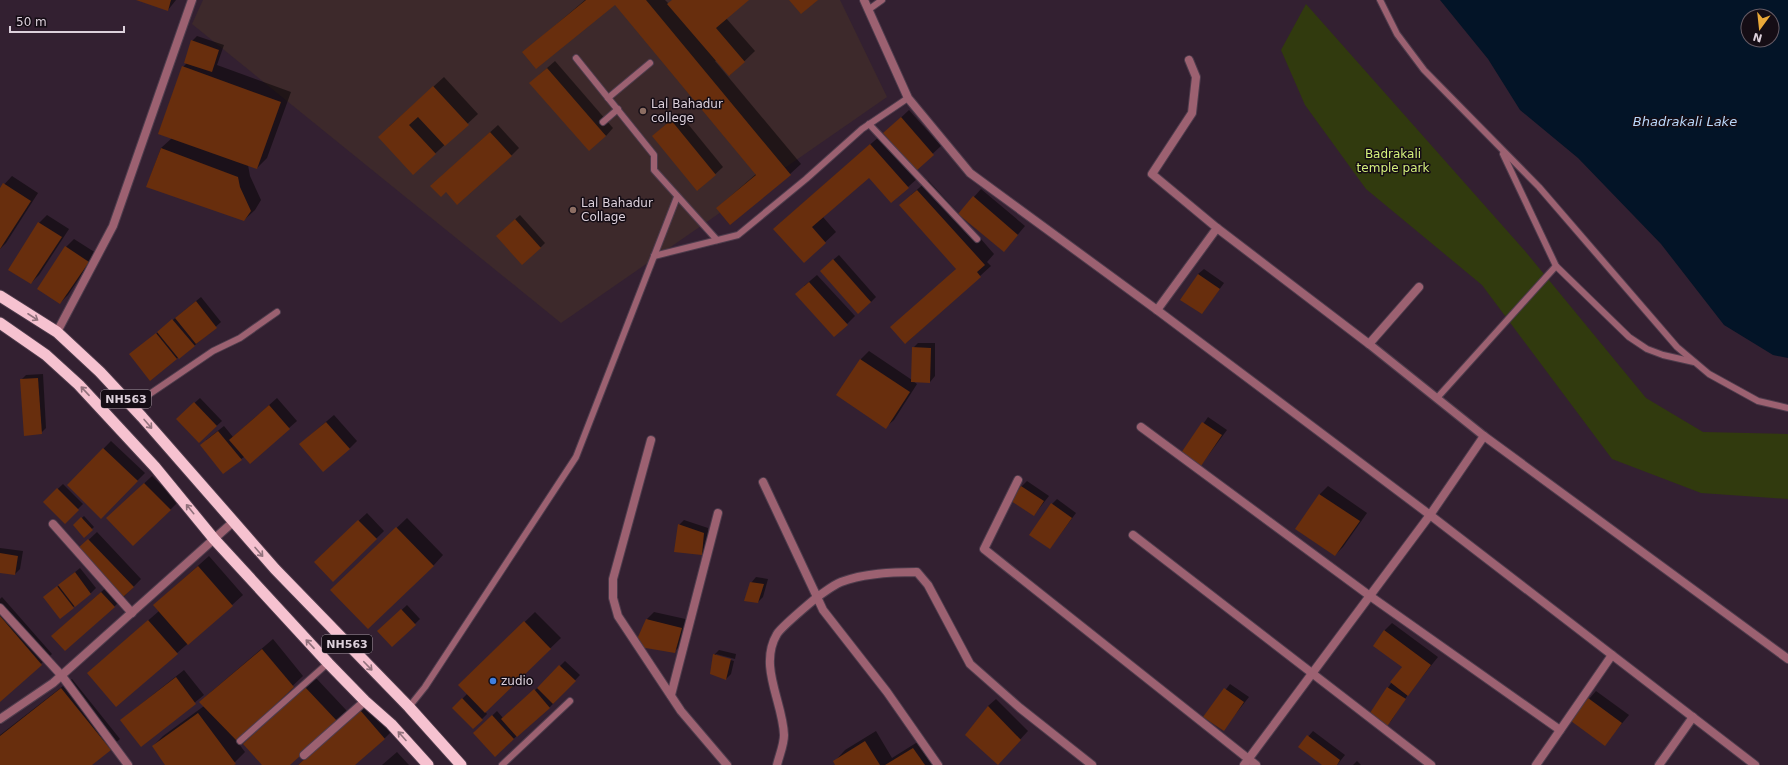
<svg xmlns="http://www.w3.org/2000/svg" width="1788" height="765" font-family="'DejaVu Sans',sans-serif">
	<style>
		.education { fill: #3d292b }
		.green { fill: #313a0e }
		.water { fill: #031427; fill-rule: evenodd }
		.shadow { fill: #0007 }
		.building { fill: #682e0d }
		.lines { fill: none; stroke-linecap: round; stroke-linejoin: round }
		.service-casing { stroke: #4e3c4c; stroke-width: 8 }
		.minor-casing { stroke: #4e3c4c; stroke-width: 10 }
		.trunk-casing { stroke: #4e3c4c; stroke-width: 13 }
		.service { stroke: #9c6171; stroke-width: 6 }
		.minor { stroke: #9c6171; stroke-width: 8 }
		.trunk { stroke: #f6c2d0; stroke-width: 11 }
		.oneway { stroke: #91717c }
		.education-dot { fill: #8d6e63; stroke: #150d15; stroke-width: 1.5 }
		.shop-dot { fill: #3f7fe0; stroke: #150d15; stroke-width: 1.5 }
		.labels { text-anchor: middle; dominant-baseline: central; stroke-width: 3; stroke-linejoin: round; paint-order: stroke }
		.shield { fill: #150d15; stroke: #a196a0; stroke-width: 1 }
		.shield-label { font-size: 11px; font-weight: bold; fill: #ddd1dc }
		.poi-label { font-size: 12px; fill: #ddd1dc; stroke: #150d15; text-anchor: start }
		.park-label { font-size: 12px; fill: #d4f07b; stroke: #150d15 }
		.water-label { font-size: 13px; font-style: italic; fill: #b9d8fb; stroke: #150d15 }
	</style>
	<rect width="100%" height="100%" fill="#332031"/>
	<path class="education" d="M203,0H840L887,97L561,323L192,24Z"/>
	<path class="green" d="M1306,4L1525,251L1646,398L1703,432L1788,434V499L1701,493L1612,459L1482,285L1366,189L1305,105L1281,50Z"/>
	<path class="water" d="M1440,0H1788V358L1773,355L1724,325L1661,244L1578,158L1520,110L1488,59ZM1748,16H1772V40H1748Z"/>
	<g class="shadow">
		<path d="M138,0H176L168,10Z"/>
		<path d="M585,0H665L669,4L673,0H748L726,18L755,51L730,75L717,60L715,61L801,164L790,174L717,208L756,174L615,3L524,52Z"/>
		<path d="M197,36L224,45L217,65L291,92L267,158L257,168L248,165L250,176L261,200L255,210L244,220L147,186L161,148L172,138L183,67L187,63L192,41Z"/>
		<path d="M555,61L613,128L606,136L539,75Z"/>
		<path d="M444,77L478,114L413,174L389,127Z"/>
		<path d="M909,110L941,146L916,169L892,126Z"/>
		<path d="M679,113L723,167L698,190L653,136Z"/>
		<path d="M498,125L519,148L511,156L440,178Z"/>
		<path d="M881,135L919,177L908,187L869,176L823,217L836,232L804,262L785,219Z"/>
		<path d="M12,176L38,193L6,243L0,249V189Z"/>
		<path d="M928,180L959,214L981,189L1025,226L1004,251L960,215L994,254L987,262L991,266L906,343L957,268L911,195Z"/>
		<path d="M47,215L69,229L39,275L31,283L9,270L39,223Z"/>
		<path d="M520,215L545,243L540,248L502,231Z"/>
		<path d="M74,239L96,253L68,295L60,303L66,247Z"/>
		<path d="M839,255L876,297L871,302L826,266Z"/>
		<path d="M1204,269L1224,283L1202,313L1198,274Z"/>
		<path d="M817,275L855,316L847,324L804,286Z"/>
		<path d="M201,297L221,322L194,346L176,359L130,355Z"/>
		<path d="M918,343H935V376L930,382L913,381L917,384L894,420L886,427L837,395L861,359L869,351L912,380L913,348Z"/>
		<path d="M43,374L46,428L41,433L21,380L26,375Z"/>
		<path d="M200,398L222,421L199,442L177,419Z"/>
		<path d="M277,398L297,421L289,428L241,459L206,440L224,426L233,437Z"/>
		<path d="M334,415L357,441L349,449L300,444Z"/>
		<path d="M1208,417L1227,430L1201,465L1183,453Z"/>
		<path d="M111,441L145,473L101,517L68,485Z"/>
		<path d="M152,476L178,502L170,510L115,511Z"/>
		<path d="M1027,481L1049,496L1034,515L1021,487Z"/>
		<path d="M63,484L83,504L65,522L44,502Z"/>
		<path d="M1328,486L1367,513L1343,547L1335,555L1296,529L1320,494Z"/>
		<path d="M1057,499L1076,513L1050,548L1052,504Z"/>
		<path d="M367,513L384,531L333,581L323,554Z"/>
		<path d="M84,516L94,527L84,536L74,525Z"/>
		<path d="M407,518L443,555L433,566L342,580Z"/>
		<path d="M684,520L708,528L707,549L702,554L679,525Z"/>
		<path d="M97,532L141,579L114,607L52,636L110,584L78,550Z"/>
		<path d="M0,548L23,551L20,569L15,574L0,572Z"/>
		<path d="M209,556L243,595L232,605L177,653L88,673L159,611L154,605Z"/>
		<path d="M80,568L96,588L91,593L73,607L45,597Z"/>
		<path d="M756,577L768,579L763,597L758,602L751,583Z"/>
		<path d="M2,597L52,654L0,700V599Z"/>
		<path d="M407,605L420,619L392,646L379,631Z"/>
		<path d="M535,612L561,638L485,711L487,714L473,728L453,708L467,694L470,675Z"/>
		<path d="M654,612L690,620L682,644L674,652L647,619Z"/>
		<path d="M1392,623L1438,657L1409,693L1391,721L1386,726L1369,715L1403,666L1384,631Z"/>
		<path d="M273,639L303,676L236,740L245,752L232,765H167L153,746L163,736L204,706L211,692Z"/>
		<path d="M719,650L736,654L735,659L716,654V656L734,661L731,674L726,679L714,655Z"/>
		<path d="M565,661L580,675L550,707L495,755L474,733L497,711L503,718L543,683Z"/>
		<path d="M184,670L204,695L141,746L121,720Z"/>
		<path d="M316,678L347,711L288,765H263L255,734Z"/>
		<path d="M72,679L120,739L90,765H0V735Z"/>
		<path d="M1230,684L1249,697L1223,730L1205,717Z"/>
		<path d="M1596,691L1629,715L1605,744L1589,699Z"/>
		<path d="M996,699L1028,731L1005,756L988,706Z"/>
		<path d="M371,701L395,728L385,738L354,765H298Z"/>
		<path d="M876,731L892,758L924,738L942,765H836L835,761L845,750Z"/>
		<path d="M1313,731L1345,755L1337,765H1323L1300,746Z"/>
		<path d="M397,752L409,765H382Z"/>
		<path d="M1357,761L1361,765H1353Z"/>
	</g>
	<g class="building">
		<path d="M136,0H171L168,11Z"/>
		<path d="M586,0H646L791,175L730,225L716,208L756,175L615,5L536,69L522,52Z"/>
		<path d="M672,0H749L716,28L745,62L729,76L667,4Z"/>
		<path d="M789,0H818L801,14Z"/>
		<path d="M191,40L219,50L212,72L184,63Z"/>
		<path d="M182,66L281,102L257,169L158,134Z"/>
		<path d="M547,68L606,136L589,151L529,83Z"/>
		<path d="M433,86L469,125L445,146L418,117L409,125L436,154L413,175L378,137Z"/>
		<path d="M901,117L934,155L916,171L883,133Z"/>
		<path d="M671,120L716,175L697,191L652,136Z"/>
		<path d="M490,132L512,156L457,205L446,192L441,197L430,186Z"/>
		<path d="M870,144L909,188L891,203L869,178L812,227L826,243L804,263L773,229Z"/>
		<path d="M161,148L238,177L240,187L251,211L244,221L146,187Z"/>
		<path d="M3,183L31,201L0,249V188Z"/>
		<path d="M917,190L985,265L977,272L981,277L905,344L890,327L956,269L899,205Z"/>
		<path d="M973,196L1018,235L1004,252L958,214Z"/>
		<path d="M515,219L541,248L522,265L496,236Z"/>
		<path d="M38,222L62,237L31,284L8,270Z"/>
		<path d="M65,246L89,262L60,304L37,289Z"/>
		<path d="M833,259L871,302L858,314L820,271Z"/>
		<path d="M1198,274L1220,289L1202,314L1180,300Z"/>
		<path d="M809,282L848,325L834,337L795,294Z"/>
		<path d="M196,301L217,328L196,344L175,318Z"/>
		<path d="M172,319L195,346L179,359L157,332Z"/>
		<path d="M156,333L177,359L150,381L129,354Z"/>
		<path d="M912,347L931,348L930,383L911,382Z"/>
		<path d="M860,359L910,392L886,429L836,395Z"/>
		<path d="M38,378L42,434L24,436L20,379Z"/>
		<path d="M194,402L217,426L199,443L176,419Z"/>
		<path d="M269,405L290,429L250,464L229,440Z"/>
		<path d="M326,422L350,449L323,472L299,444Z"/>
		<path d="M1202,422L1222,435L1201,466L1181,453Z"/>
		<path d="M218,431L242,460L223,474L200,445Z"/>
		<path d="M103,448L138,481L101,519L67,485Z"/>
		<path d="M144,483L171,510L133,546L106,518Z"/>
		<path d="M1021,486L1044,501L1034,516L1011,501Z"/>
		<path d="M57,488L79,510L65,524L43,502Z"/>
		<path d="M1319,494L1360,521L1335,556L1295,529Z"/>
		<path d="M1051,503L1072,518L1050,549L1029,535Z"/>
		<path d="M81,517L93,530L84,538L73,525Z"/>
		<path d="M358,520L377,539L333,582L314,562Z"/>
		<path d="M678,524L704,533L702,555L674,552Z"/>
		<path d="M396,527L434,566L368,629L330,590Z"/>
		<path d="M88,539L134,587L122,598L76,550Z"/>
		<path d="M0,553L18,556L15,575L0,573Z"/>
		<path d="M198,566L233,606L188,645L153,605Z"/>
		<path d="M75,572L91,594L75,607L58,585Z"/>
		<path d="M750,582L764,584L758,603L744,601Z"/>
		<path d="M57,586L74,608L60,619L43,597Z"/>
		<path d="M101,592L115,607L65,651L51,636Z"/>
		<path d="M401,609L416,625L392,647L377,631Z"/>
		<path d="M0,616L42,665L0,702Z"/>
		<path d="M646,619L682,628L675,653L634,646Z"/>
		<path d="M148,620L178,654L116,707L87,673Z"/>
		<path d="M524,621L551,649L485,713L458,685Z"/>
		<path d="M1384,630L1431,665L1408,696L1390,682L1402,667L1373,646Z"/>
		<path d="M262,649L294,687L237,741L199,702Z"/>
		<path d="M713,654L731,659L726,680L710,674Z"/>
		<path d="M559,665L576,681L553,704L537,688Z"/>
		<path d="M176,677L196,704L141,747L120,720Z"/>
		<path d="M305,687L338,722L290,765H262L243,744Z"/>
		<path d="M1387,687L1406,699L1386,728L1368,716Z"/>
		<path d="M61,688L111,750L92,765H0V736Z"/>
		<path d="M1224,688L1244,702L1224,731L1203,717Z"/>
		<path d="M534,689L550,708L517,737L501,719Z"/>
		<path d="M462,698L483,720L473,729L452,708Z"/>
		<path d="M1588,698L1622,723L1605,746L1571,721Z"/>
		<path d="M988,706L1021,740L998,765L965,735Z"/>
		<path d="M360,710L385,739L355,765H298Z"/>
		<path d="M198,713L236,764L234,765H165L152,746Z"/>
		<path d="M492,715L514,739L495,757L473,733Z"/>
		<path d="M1307,735L1340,760L1337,765H1322L1298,747Z"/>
		<path d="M865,741L880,765H835L833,761Z"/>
		<path d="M913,748L925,765H885Z"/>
	</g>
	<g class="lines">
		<defs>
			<g id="service">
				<path d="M1380,0L1397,34L1424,70L1539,187L1677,347L1709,374L1758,401L1788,408"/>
				<path d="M868,10L882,0"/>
				<path d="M576,58L654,155V170L717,240"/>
				<path d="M608,98L650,63"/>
				<path d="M603,122L618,109"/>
				<path d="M869,124L977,239"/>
				<path d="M1503,154L1556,266L1629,337L1647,349L1663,355L1694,362"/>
				<path d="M654,256L738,235L806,179L862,129L908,98"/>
				<path d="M1437,398L1556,266"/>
				<path d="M132,406L213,351L240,338L277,312"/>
				<path d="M409,707L425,687L576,457L677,197"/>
				<path d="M240,741L328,663"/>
				<path d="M502,765L570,701"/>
			</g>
			<g id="minor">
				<path d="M864,0L908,98L970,173L1157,310L1430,515L1755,765"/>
				<path d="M1189,60L1196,77L1192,113L1152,174L1217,228L1369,344L1484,436L1788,659"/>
				<path d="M1157,310L1217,228"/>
				<path d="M57,332L113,226L192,0"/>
				<path d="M1369,344L1419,287"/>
				<path d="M1141,427L1370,596L1560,730"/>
				<path d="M651,440L613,579V598L618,616L681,711L727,765"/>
				<path d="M1018,480L984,549L1256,765"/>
				<path d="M763,482L817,597C825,592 833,585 841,582C864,573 892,572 917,572L928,585L970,664L1020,708L1092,765"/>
				<path d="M53,524L132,613"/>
				<path d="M1133,535L1431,765"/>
				<path d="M0,608L62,676L128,765"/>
				<path d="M671,695L718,513"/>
				<path d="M0,719L53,683L233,522"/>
				<path d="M304,755L365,701"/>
				<path d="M777,765C779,756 784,745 784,735C783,702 758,666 777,634C782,626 808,605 817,597L823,610L887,692L938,765"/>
				<path d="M1244,765L1430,515L1484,436"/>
				<path d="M1536,765L1612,655"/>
				<path d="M1659,765L1693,717"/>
			</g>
			<g id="trunk">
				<path d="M0,296L57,332L100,372L142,417L275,569L409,707L461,765"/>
				<path d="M0,323L46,355L79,385L155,467L214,539L328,663L365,701L391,724L428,765"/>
			</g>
		</defs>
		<use href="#service" class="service-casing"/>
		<use href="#minor" class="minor-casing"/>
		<use href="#trunk" class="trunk-casing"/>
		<use href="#service" class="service"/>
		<use href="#minor" class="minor"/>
		<use href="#trunk" class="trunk"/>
	</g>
	<defs><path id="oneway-shaft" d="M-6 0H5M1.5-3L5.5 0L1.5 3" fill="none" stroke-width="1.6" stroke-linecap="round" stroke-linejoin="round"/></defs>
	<g class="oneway">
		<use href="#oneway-shaft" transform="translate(33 317) rotate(33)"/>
		<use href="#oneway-shaft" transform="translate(85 391) rotate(-133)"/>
		<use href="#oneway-shaft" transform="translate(148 424) rotate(49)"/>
		<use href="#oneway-shaft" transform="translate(190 509) rotate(-129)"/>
		<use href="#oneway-shaft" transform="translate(259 552) rotate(49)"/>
		<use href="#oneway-shaft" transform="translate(310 644) rotate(-133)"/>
		<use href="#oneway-shaft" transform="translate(368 666) rotate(46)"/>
		<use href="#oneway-shaft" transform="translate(402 736) rotate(-132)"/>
	</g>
	<g class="education-dot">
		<circle cx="643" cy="111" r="4"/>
		<circle cx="573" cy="210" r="4"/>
	</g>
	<circle class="shop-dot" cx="493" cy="681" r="4"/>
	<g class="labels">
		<g class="shield">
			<rect x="101" y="390" width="50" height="18" rx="3"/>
			<rect x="322" y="635" width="50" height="18" rx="3"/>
		</g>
		<g class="shield-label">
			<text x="126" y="399">NH563</text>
			<text x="347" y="644">NH563</text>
		</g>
		<g class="poi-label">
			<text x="651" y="104">Lal Bahadur<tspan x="651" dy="14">college</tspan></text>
			<text x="581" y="203">Lal Bahadur<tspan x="581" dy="14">Collage</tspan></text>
			<text x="501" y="681">zudio</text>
		</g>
		<g class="park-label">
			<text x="1393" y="154">Badrakali<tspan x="1393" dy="14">temple park</tspan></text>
		</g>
		<g class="water-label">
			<text x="1685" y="121">Bhadrakali Lake</text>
		</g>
	</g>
	<g transform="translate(1760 28) rotate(195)"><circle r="19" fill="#150d15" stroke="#655b65"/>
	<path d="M0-3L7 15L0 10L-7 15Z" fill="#eba939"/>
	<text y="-6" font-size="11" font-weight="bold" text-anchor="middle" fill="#ddd1dc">N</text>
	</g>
	<path d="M10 26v6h114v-6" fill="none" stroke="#ddd1dc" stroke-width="2"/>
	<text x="16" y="26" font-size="12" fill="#ddd1dc" stroke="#150d15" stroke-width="3" paint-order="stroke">50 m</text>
</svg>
